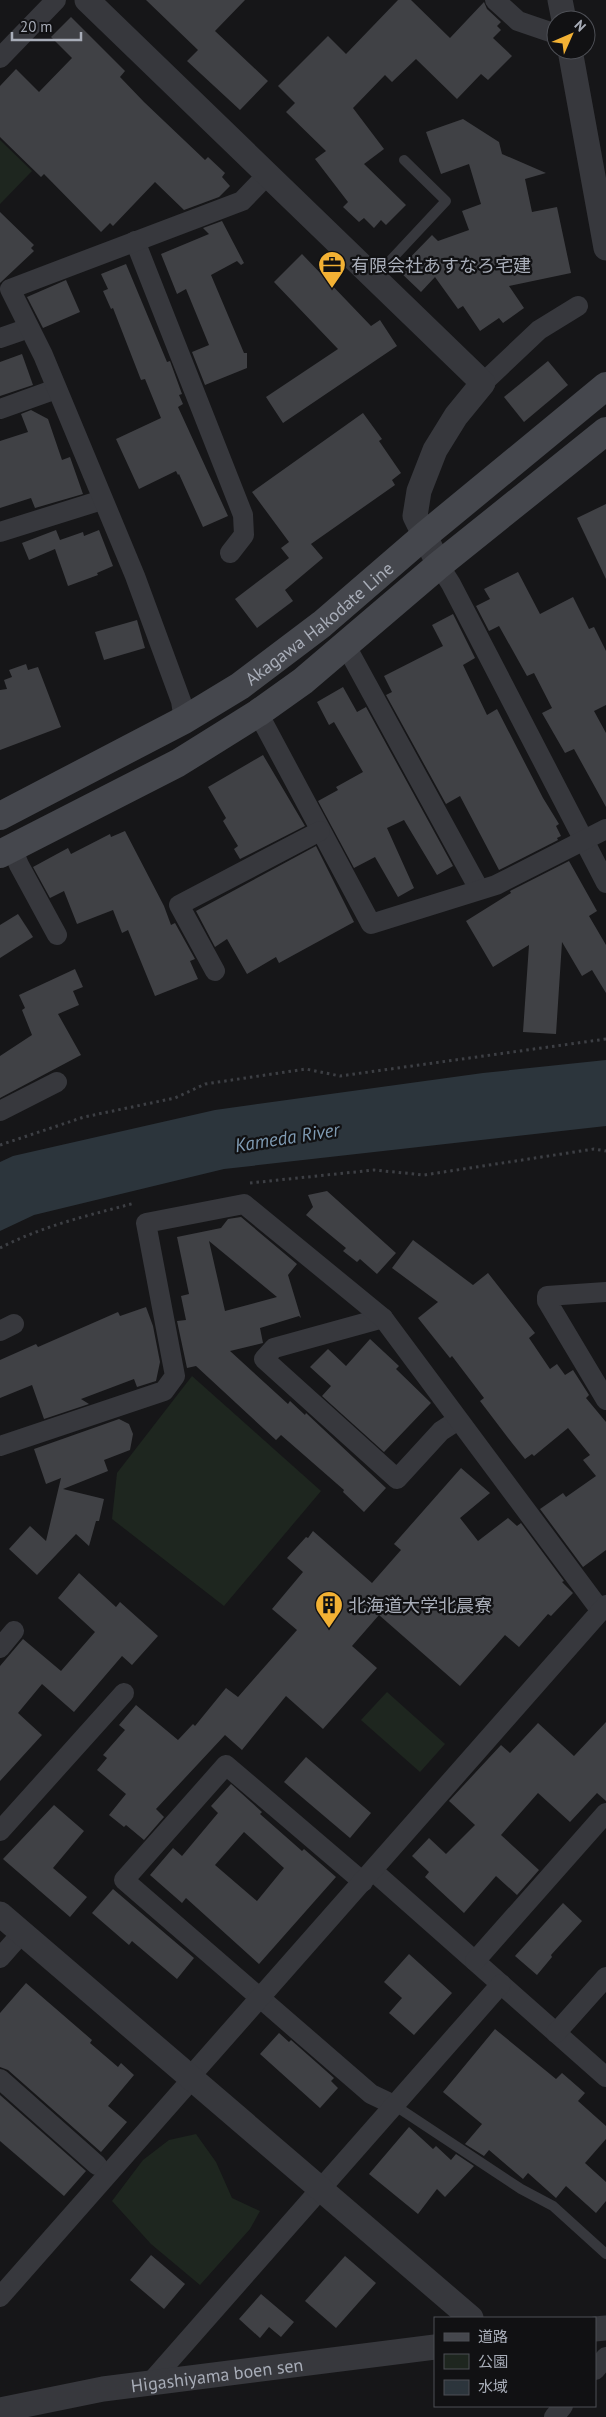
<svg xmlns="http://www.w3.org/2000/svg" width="606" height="2417" font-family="'PT Sans','Noto Sans JP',sans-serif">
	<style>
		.green { fill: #1e261f }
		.water { fill: #2c353c }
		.building { fill: #404145; fill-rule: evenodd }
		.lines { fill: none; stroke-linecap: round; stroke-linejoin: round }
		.path { stroke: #3d3f44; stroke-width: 3; stroke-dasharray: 2.5 4; stroke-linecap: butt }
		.service { stroke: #37383d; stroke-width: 10 }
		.minor { stroke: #37383d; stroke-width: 20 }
		.tertiary { stroke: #37383d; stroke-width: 25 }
		.secondary { stroke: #45474d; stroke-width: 28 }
		.labels { text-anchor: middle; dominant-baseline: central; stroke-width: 4.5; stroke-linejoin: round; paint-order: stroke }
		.poi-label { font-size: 18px; fill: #a8adb8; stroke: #111113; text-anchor: start }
		.street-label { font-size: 18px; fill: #a8adb8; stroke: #111113 }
		.water-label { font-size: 19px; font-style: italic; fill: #7f9bb3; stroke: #111113 }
	</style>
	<rect width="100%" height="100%" fill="#161618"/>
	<g class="green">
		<path d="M0,140L32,171L0,204Z"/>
		<path d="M192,1376L321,1491L224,1606L112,1519L117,1473Z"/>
		<path d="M387,1692L445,1744L420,1772L361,1720Z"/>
		<path d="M196,2134L216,2162L232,2198L260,2211L250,2229L200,2285L151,2244L112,2201L143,2160L169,2140Z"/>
	</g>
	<path class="water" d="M606,1060V1126L224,1169L34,1215L0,1231V1162L13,1156L215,1110L483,1073Z"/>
	<g class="building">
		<path d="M146,0H245L215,31L268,81L240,110L187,61L198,50Z"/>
		<path d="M398,0H411L450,38L484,2L487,9L501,22L497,26L501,30L493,38L512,56L488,80L481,74L457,99L416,59L392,82L385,75L353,108L384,149L364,164L406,205L386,225L381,220L374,228L364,218L359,222L343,207L348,202L315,159L326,151L286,112L295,103L278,86L328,36L346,54Z"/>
		<path d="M71,17L125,71L120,77L144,102L205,160L208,157L225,173L222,177L230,186L219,197L184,210L155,182L113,226L110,223L101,232L44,174L41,177L0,137V86L16,69L39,92L72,58L51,37Z"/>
		<path d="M463,119L499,142L502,154L546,173L525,179L532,212L557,207L571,273L509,286L524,308L503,323L499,318L480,331L463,306L458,309L435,277L421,292L398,270L432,235L438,241L469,230L462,211L481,204L469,164L441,174L426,132Z"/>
		<path d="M0,212L34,245L31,248L34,251L0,283Z"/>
		<path d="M222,221L244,263L241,265L237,261L211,275L244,353H247V368L205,385L192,352L209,345L186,289L177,294L161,254L209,234L203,228Z"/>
		<path d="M302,254L371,326L380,320L397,346L283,423L266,397L338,349L274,282Z"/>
		<path d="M126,264L167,362L170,361L182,394L179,395L183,404L178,407L228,516L203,527L179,474L178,475L176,471L139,489L116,439L161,418L145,379L141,380L113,308L111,309L103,291L108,289L101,274Z"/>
		<path d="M66,280L80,312L43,328L27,297Z"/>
		<path d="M22,354L33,385L0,396V362Z"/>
		<path d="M548,361L568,385L524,422L504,397Z"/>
		<path d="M31,410L48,419L62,460L70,457L83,494L35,508L31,498L0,508V441L28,432L21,414Z"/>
		<path d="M363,413L382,439L379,441L401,473L392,480L395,485L311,544L323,558L285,590L293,601L257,628L235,599L289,558L281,548L289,542L252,492Z"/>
		<path d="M606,504V579L577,518Z"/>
		<path d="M56,530L60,540L83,532L84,536L99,530L113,566L97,573L98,575L68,586L55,549L29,560L22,543Z"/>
		<path d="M518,572L540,614L573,597L589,629L594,627L606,651V705L594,711L606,733V807L574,749L565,753L542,713L552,708L534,673L527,676L499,626L489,631L476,606L490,599L484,589Z"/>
		<path d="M453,614L475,658L463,665L487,715L497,709L543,798L559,824L556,826L561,836L557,838L558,840L499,870L460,796L446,804L386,695L392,692L384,676L443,646L432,625Z"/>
		<path d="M137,620L145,648L104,660L95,632Z"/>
		<path d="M26,664L28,670L38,667L61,727L0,750V690L7,689L4,680L12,677L9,670Z"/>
		<path d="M343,687L357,712L366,707L453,866L437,875L404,820L387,828L414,888L398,897L375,857L354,868L318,801L338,790L336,787L363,772L334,722L329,725L317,702Z"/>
		<path d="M263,755L305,826L240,859L234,849L238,846L223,821L226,818L208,787Z"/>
		<path d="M125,831L164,906L171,925L175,923L195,959L190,961L198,979L155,996L128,930L122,933L113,910L77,924L64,891L50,898L33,867L68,848L71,854L110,834L111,837Z"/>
		<path d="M316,846L354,922L279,963L276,957L247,974L227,939L215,947L196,911Z"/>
		<path d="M569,861L597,911L589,916L606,945V993L592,970L582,976L562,942L556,1034L523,1032L529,945L493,967L466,921L511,893L510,891Z"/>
		<path d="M18,914L33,937L0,958V925Z"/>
		<path d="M75,969L83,987L73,991L79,1005L58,1014L81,1055L0,1098V1056L32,1035L22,1010L25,1008L19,995Z"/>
		<path d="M327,1191L396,1253L377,1274L360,1259L357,1262L343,1251L346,1248L306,1215L313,1207L308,1195Z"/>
		<path d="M241,1217L297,1264L288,1275L301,1318L299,1316L260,1328L263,1343L230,1351L288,1404L290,1401L305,1415L306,1413L386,1488L364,1512L343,1492L344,1490L281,1435L276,1440L196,1366L187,1368L177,1321L186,1320L181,1296L189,1294L177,1237L221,1228L228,1219ZM209,1241L277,1297L225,1311Z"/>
		<path d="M413,1240L473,1285L488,1273L535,1333L529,1338L550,1369L557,1364L565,1375L573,1370L589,1395L586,1398L606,1422V1550L583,1567L540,1509L563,1493L566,1497L596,1476L583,1460L590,1455L568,1428L534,1456L532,1454L525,1459L512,1443L480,1401L484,1398L452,1356L450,1358L418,1318L438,1302L392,1268Z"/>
		<path d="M146,1307L153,1326L160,1362L156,1381L137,1387L134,1379L81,1399L89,1404L44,1419L32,1385L0,1398V1360L36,1344L38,1347L118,1312L120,1316Z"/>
		<path d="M370,1339L399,1366L396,1369L431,1403L384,1452L322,1396L331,1386L310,1367L328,1349L346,1366Z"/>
		<path d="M119,1419L129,1424L133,1434L130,1450L104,1460L108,1471L63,1489L104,1499L99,1521H96L89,1546L76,1534L37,1575L9,1549L30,1526L46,1541L61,1478L46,1484L34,1449Z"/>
		<path d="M461,1468L490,1493L460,1518L478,1541L508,1518L517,1526L521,1523L564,1581L562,1582L573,1593L551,1616L548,1614L519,1647L505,1635L460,1686L379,1615L352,1646L377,1668L323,1729L286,1696L242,1750L225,1735L156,1809L164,1817L144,1840L126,1825L124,1827L109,1815L126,1794L97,1770L107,1758L103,1755L125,1730L119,1725L136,1705L178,1740L193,1724L195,1726L226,1688L238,1697L297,1630L272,1609L303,1572L287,1558L306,1537L308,1538L313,1531L372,1583L401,1550L394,1544Z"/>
		<path d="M79,1573L116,1607L120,1602L158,1636L132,1665L122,1656L74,1712L42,1684L18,1713L42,1735L0,1781V1666L23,1639L61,1671L95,1632L58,1598Z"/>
		<path d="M606,1722V1801L597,1793L570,1822L538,1793L501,1835L539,1870L517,1895L496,1876L464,1913L425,1877L429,1872L412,1856L429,1838L446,1854L475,1825L449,1801L501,1745L510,1753L538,1723L574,1756Z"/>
		<path d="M306,1757L371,1813L350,1838L284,1782Z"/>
		<path d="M231,1784L262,1812L260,1814L302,1851L304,1849L336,1877L259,1964L186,1898L182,1903L150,1875L173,1848L182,1856L218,1813L211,1806ZM244,1832L284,1868L257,1901L215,1865Z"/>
		<path d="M54,1805L84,1831L53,1868L87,1897L70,1917L3,1859Z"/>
		<path d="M113,1889L194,1958L177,1979L132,1941L129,1945L92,1913Z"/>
		<path d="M563,1903L582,1921L551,1955L552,1957L537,1975L515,1956Z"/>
		<path d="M409,1954L452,1993L414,2035L389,2013L402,1998L384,1982Z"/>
		<path d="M26,1983L92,2040L90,2043L118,2067L121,2063L134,2075L108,2106L127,2122L101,2152L8,2070L0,2067V2013Z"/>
		<path d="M495,2029L556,2079L562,2073L585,2093L578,2101L606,2126V2139L585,2163L606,2182V2201L596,2213L566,2186L556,2198L528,2173L523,2179L489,2150L484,2156L465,2144L482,2124L443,2092Z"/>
		<path d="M279,2033L289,2042L291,2040L334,2078L331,2081L338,2088L320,2108L260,2054Z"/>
		<path d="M0,2095L86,2171L64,2196L0,2141Z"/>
		<path d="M409,2127L433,2149L436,2146L451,2160L456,2154L474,2166L445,2197L437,2189L418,2214L369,2174Z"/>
		<path d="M151,2255L185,2284L164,2309L130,2280Z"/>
		<path d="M345,2256L376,2283L336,2328L305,2301Z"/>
		<path d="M261,2294L294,2322L281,2337L269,2327L260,2338L239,2319Z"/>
	</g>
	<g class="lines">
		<g class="path">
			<path d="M0,1145L84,1117L175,1098L205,1084L306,1069L340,1076L606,1039"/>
			<path d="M250,1183L374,1170L424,1175L594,1149L606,1151"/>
			<path d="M0,1248C42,1226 90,1215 135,1203"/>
		</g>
		<g class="service">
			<path d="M374,278L446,201L404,160"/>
			<path d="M394,2105L521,2189L553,2206L606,2254"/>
		</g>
		<g class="minor">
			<path d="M495,0L518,21L556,34"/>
			<path d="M0,58L56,0"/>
			<path d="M135,241L243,515L244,535L230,553"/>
			<path d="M0,338L29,328"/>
			<path d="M483,383L539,330L578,306"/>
			<path d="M0,409L56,389"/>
			<path d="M0,532L102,500"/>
			<path d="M439,565L451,584L606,883"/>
			<path d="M346,646L479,889"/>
			<path d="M258,713L371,924L496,885L606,829"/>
			<path d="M184,720L181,701L135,576L43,355L10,289L242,201L268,174"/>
			<path d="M12,848L19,865L57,935"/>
			<path d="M215,971L179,905L320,831"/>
			<path d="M0,1111L57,1082"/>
			<path d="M606,1292L547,1296V1301L606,1400"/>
			<path d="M383,1318L274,1348L264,1359L397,1479L441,1431L458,1420"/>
			<path d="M0,1331L14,1324"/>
			<path d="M0,1446L164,1391L175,1376L146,1223L244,1204L383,1318L601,1611"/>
			<path d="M0,1648L14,1631"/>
			<path d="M0,1831L124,1693"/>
			<path d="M373,1871L606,2077"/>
			<path d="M363,1882L226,1765L124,1880L371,2094L394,2105"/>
			<path d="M0,1958L22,1933"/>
			<path d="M475,1961L606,1813"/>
			<path d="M556,2033L606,1977"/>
			<path d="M190,2077L606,1605"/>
			<path d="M0,2079L97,2165"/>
			<path d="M0,2297L192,2079"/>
			<path d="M595,2370L606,2357"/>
			<path d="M149,2384L501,1984"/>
			<path d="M554,2417L563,2406"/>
		</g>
		<g class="tertiary">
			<path d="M87,0L483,383L456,416L435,450L419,491L415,516L439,565"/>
			<path d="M560,0L564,20"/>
			<path d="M570,50L606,248"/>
			<path d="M0,1914L471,2318"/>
			<path d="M595,2329L606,2328"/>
			<path id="s1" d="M0,2410L103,2389L435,2347"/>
		</g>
		<g class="secondary">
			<path id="s2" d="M0,816L184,720L240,686L322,624L424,536L606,386"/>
			<path d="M0,854L178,763L258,713L303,681L439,565L606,431"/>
		</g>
	</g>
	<defs>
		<symbol id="office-pin" viewBox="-11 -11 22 30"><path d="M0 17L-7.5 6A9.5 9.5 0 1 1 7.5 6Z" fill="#f2b134" stroke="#111113"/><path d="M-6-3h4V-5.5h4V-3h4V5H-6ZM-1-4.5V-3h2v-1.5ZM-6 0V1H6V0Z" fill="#111"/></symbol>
		<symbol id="building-pin" viewBox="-11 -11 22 30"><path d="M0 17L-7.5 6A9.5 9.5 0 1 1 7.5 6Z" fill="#f2b134" stroke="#111113"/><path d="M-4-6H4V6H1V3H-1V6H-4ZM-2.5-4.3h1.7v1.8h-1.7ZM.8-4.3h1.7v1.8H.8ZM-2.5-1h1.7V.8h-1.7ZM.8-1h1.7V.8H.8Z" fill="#111"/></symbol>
	</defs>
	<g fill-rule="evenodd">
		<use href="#office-pin" x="316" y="249" width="32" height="43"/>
		<use href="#building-pin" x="313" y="1589" width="32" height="43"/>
	</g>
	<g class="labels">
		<g class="poi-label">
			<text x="351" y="265">有限会社あすなろ宅建</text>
			<text x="348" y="1605">北海道大学北晨寮</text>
		</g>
		<g class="street-label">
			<text stroke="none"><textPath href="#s2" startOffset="374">Akagawa Hakodate Line</textPath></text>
			<text stroke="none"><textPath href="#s1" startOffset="220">Higashiyama boen sen</textPath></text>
		</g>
		<g class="water-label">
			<text transform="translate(287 1137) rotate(-9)">Kameda River</text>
		</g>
	</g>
	<rect x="434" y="2317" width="162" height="90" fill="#111113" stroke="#4d4f55"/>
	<rect x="444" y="2333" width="25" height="8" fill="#45474d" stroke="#4d4f55"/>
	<text x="478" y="2342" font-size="15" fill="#a8adb8">道路</text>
	<rect x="444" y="2354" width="25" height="15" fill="#1e261f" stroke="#4d4f55"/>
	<text x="478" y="2367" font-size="15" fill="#a8adb8">公園</text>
	<rect x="444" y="2380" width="25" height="15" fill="#2c353c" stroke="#4d4f55"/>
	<text x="478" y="2392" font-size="15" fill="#a8adb8">水域</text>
	<g transform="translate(571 35) rotate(45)"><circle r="24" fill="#111113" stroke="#4d4f55"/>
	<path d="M0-4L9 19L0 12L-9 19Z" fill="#f2b134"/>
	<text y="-8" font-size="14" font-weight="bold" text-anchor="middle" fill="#a8adb8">N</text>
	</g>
	<path d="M12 32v8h69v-8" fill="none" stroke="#a8adb8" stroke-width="2.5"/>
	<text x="20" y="32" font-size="15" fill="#a8adb8" stroke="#111113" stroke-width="4" paint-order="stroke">20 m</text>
</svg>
